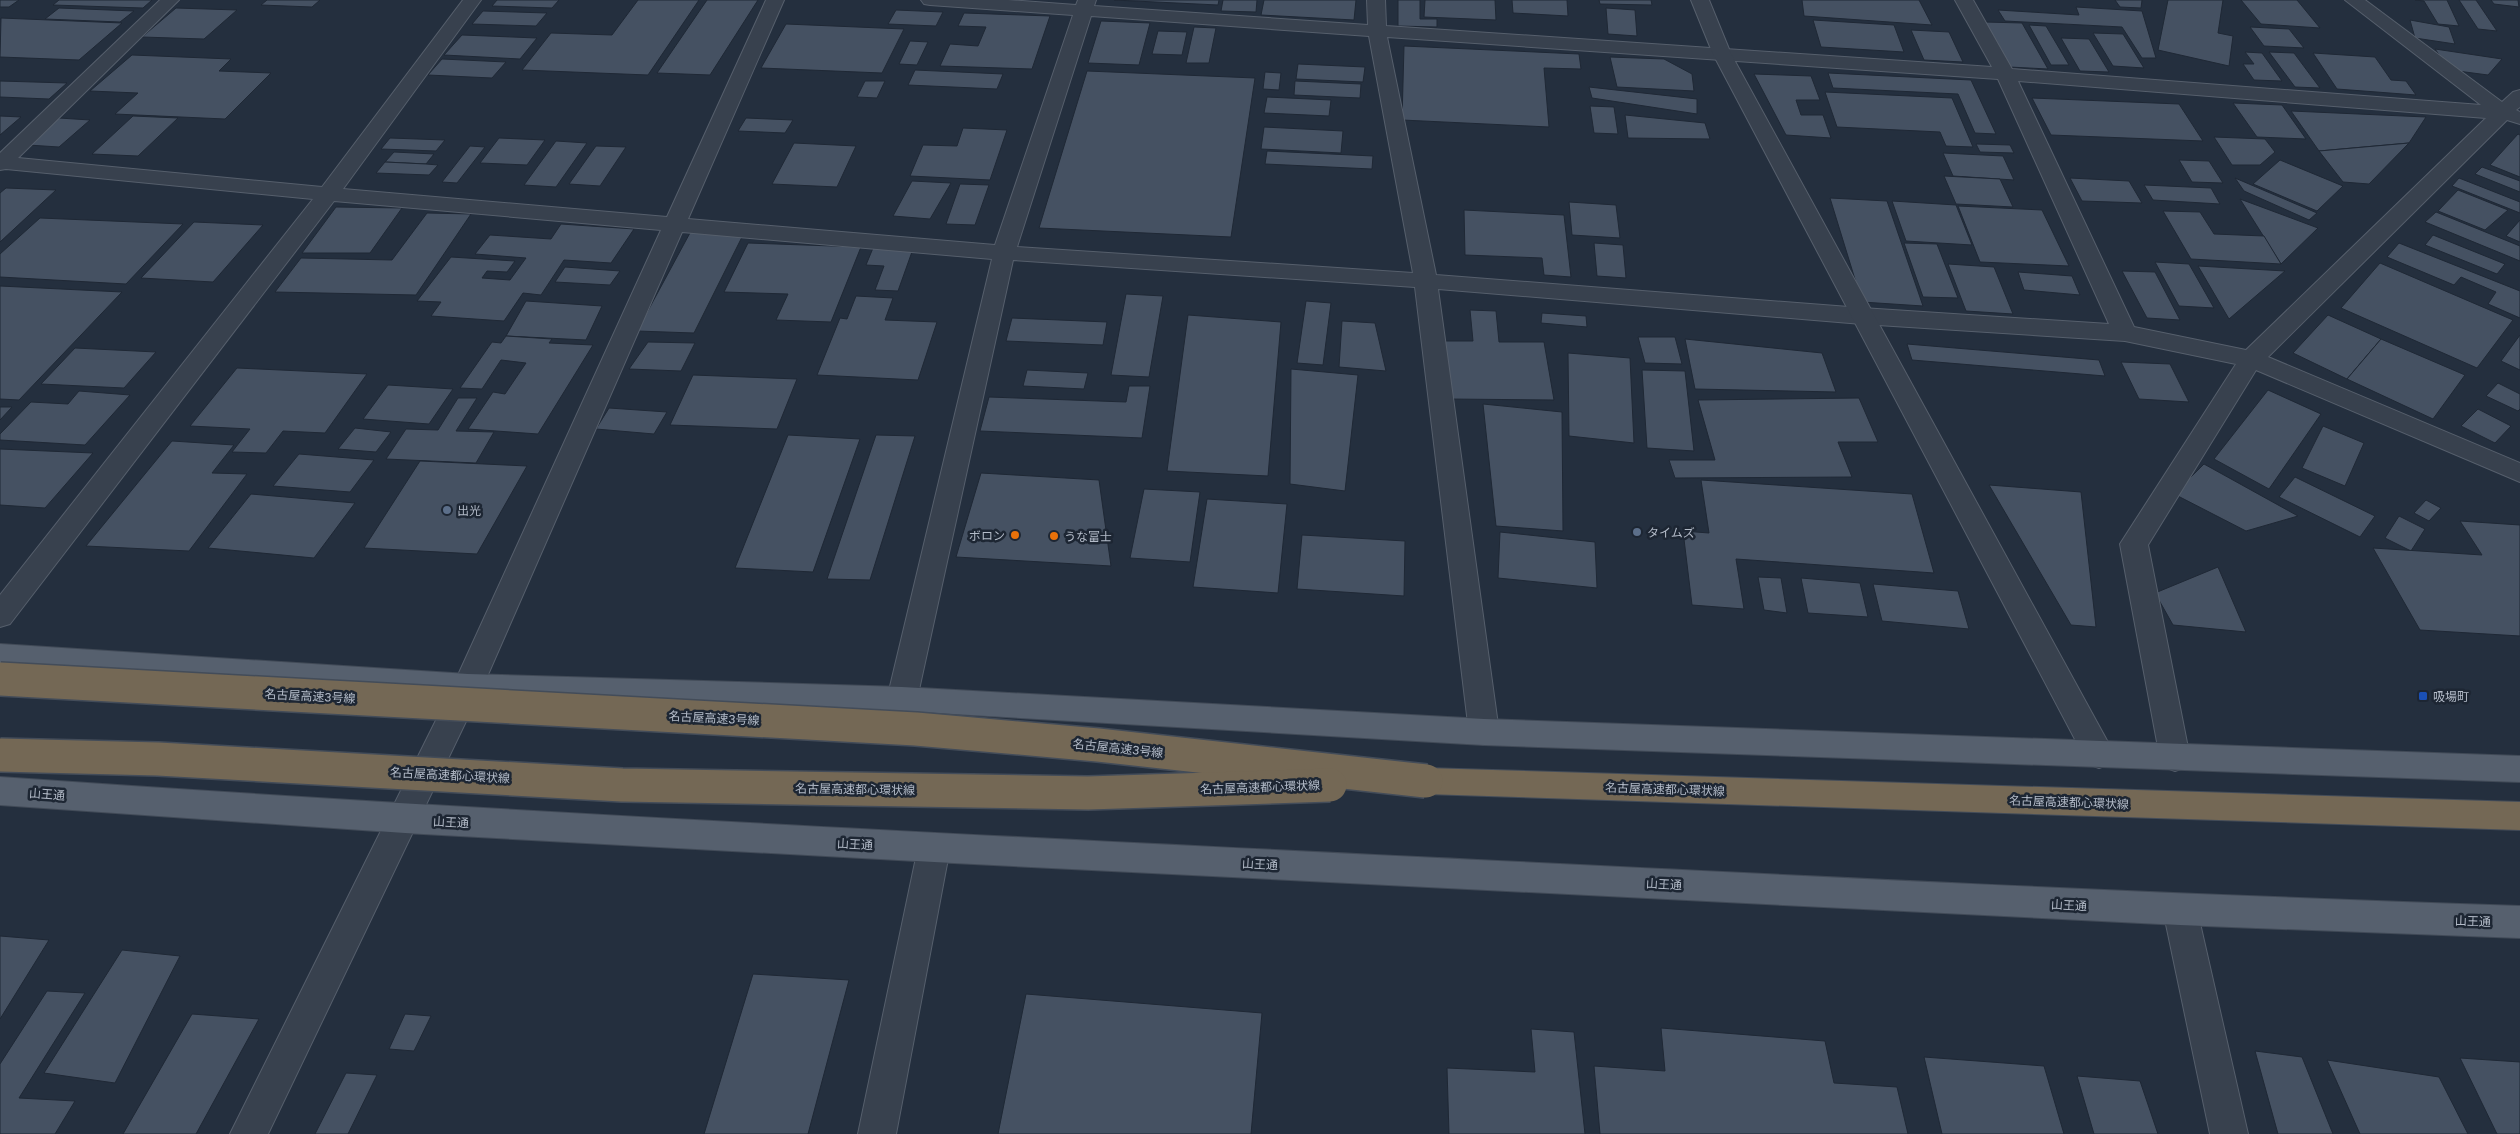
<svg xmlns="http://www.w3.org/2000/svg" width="2520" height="1134" font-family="'Golos Text','Noto Sans JP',sans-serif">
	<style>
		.building { fill: #455162; stroke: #1f2835 }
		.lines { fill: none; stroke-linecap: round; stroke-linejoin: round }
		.minor-casing { stroke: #565f6c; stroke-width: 2 }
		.tertiary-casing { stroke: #565f6c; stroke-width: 2 }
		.primary-casing { stroke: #414a57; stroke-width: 2 }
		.motorway-casing { stroke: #434c59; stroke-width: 2 }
		.minor { fill: #38414e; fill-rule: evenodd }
		.tertiary { fill: #38414e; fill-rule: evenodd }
		.primary { fill: #56606e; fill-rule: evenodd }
		.motorway { fill: #746855; fill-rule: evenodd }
		.motorway-bridge-casing { stroke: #434c59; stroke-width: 36; stroke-linecap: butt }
		.motorway-bridge { stroke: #746855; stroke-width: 33 }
		.service-dot { fill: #5c6f8a; stroke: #1d2633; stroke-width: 2 }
		.food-dot { fill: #e8710a; stroke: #1d2633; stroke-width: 2 }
		.transit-dot { fill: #1a4fb4; stroke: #1d2633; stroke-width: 2 }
		.labels { text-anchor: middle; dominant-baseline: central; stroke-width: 5; stroke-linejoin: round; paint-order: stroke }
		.poi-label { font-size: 12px; fill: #b4bcc9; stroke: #1d2633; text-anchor: start }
		.street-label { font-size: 12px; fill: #b4bcc9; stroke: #1d2633 }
	</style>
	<rect width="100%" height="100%" fill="#242f3e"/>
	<g class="building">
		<path d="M0,0H19L9,7H0Z"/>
		<path d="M59,0H152L143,8L53,5Z"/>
		<path d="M267,0H320L312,7L261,5Z"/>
		<path d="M497,0H559L552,8L492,6Z"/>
		<path d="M638,0H699L648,75L522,70L551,33L612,35Z"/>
		<path d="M707,0H758L710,75L657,73Z"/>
		<path d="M1114,0H1219L1218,5Z"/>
		<path d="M1223,0H1257L1256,12L1221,11Z"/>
		<path d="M1264,0H1356L1354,20L1261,15Z"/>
		<path d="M1398,0H1420V19H1437V27L1398,26Z"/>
		<path d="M1425,0H1495L1496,20L1424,17Z"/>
		<path d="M1512,0H1567L1568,16L1513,13Z"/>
		<path d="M1599,0H1651L1652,5L1600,4Z"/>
		<path d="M1802,0H1919L1932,25L1804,16Z"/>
		<path d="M2115,0H2142L2141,8L2120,7Z"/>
		<path d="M2168,0H2223L2218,33L2233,36L2229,66L2158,50Z"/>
		<path d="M2241,0H2297L2320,28L2261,24Z"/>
		<path d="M2415,0H2447L2459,26L2438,24L2424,1Z"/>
		<path d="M2459,0H2476L2497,31L2478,29Z"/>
		<path d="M2491,0H2518L2519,7L2494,4Z"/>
		<path d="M2076,7L2142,11L2156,58H2142L2122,27L2005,21L1998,10L2079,15Z"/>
		<path d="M59,8L134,11L120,22L45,19Z"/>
		<path d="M176,8L237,10L204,39L142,37Z"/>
		<path d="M1606,8L1635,10L1637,36L1608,34Z"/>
		<path d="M896,10L943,12L936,26L888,24Z"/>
		<path d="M483,11L547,13L536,26L472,24Z"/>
		<path d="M964,13L1050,16L1032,69L940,66L950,44L978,46L986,27L958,26Z"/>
		<path d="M1,18L122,23L79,60L0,57Z"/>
		<path d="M1813,20L1894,25L1904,52L1821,47Z"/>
		<path d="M2410,20L2449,27L2455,44L2415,38Z"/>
		<path d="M1101,21L1150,23L1139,65L1088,63Z"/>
		<path d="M1985,22L2022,23L2048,69L2009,67Z"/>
		<path d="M786,24L904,29L882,73L761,68Z"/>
		<path d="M2029,25L2046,26L2069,65H2051Z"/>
		<path d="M1194,27L1216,28L1209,63H1186Z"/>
		<path d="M2250,27L2289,29L2304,48L2264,46Z"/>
		<path d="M1911,30L1949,32L1963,62L1924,60Z"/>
		<path d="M1158,31L1187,32L1182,55L1152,54Z"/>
		<path d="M2093,33L2123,34L2144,68L2113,66Z"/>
		<path d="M462,35L537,38L520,59L444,55Z"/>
		<path d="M2061,38L2089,39L2109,72L2080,71Z"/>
		<path d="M910,41L928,42L917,65L899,64Z"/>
		<path d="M1404,46L1579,54L1581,69L1544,68L1549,127L1402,120Z"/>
		<path d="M2435,49L2502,59L2488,75L2450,70Z"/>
		<path d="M2245,52L2262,53L2282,81L2254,80L2243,64H2254Z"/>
		<path d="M2269,52L2294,53L2320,88L2295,87Z"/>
		<path d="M2313,53L2375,57L2391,80L2406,81L2416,95L2337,89Z"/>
		<path d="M132,55L231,59L219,71L271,73L225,119L115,114L138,93L90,91Z"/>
		<path d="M1610,57L1664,59L1692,74L1694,91L1617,87Z"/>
		<path d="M442,59L506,62L492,78L428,75Z"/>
		<path d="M1298,64L1365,67L1363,82L1296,79Z"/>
		<path d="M915,70L1003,74L997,89L908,85Z"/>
		<path d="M1087,71L1255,78L1231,237L1039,228Z"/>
		<path d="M1265,72L1281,73L1279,90L1263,89Z"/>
		<path d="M1828,73L1971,80L1996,134L1975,133L1958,94L1833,88Z"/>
		<path d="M1754,74L1811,76L1820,100H1796L1801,115H1823L1831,138L1786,135Z"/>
		<path d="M0,81L67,83L49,99L0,97Z"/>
		<path d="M865,81H885L877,98L857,97Z"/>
		<path d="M1295,81L1361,84L1360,98L1294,95Z"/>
		<path d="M1589,87L1697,99V114L1592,98Z"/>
		<path d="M1825,92L1952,98L1973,147L1946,146L1940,132L1837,127Z"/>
		<path d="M1267,97L1331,100L1329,116L1264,113Z"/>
		<path d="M2032,98L2179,104L2203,141L2051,135Z"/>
		<path d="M2233,103L2282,105L2306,139L2257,137Z"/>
		<path d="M1590,106L1614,107L1618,134L1594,133Z"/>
		<path d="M2291,111L2426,117L2409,143L2319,151Z"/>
		<path d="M1625,115L1705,123L1710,139L1628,138Z"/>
		<path d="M0,116L21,117L0,135Z"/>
		<path d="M133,116L178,118L138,156L92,154Z"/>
		<path d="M59,118L90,120L59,147L28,145Z"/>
		<path d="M746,118L793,120L785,133L738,131Z"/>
		<path d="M1264,127L1343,131L1341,153L1261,149Z"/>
		<path d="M963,128L1007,130L990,180L910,176L923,145L957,146Z"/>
		<path d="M2518,134L2520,135V177L2490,165Z"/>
		<path d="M2214,137L2265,139L2275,152L2260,165H2232Z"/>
		<path d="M390,138L445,140L436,151L381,149Z"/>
		<path d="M499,138L545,140L527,165L480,163Z"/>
		<path d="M556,141L587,143L556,187L524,185Z"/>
		<path d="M794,143L856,146L837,187L772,184Z"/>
		<path d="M2409,143L2369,184L2343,182L2319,151Z"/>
		<path d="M1976,144L2010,145L2014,153L1980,152Z"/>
		<path d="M470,146L485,147L457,183L442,182Z"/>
		<path d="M596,146L626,147L600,186L569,184Z"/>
		<path d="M1267,151L1373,156L1372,169L1265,164Z"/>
		<path d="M394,152L434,154L426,164L385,162Z"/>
		<path d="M1943,153L2003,156L2014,180L1953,176Z"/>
		<path d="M2179,160L2209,161L2223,183L2192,182Z"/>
		<path d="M2280,160L2343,186L2317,211L2253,184Z"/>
		<path d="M385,162L426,164L438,165L429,175L376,173Z"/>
		<path d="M2482,167L2520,181V192L2475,174Z"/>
		<path d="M1944,176L2000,179L2013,207L1956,204Z"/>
		<path d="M2070,178L2129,181L2142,203L2082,201Z"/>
		<path d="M2235,178L2317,213L2309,220L2244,191Z"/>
		<path d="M2459,178L2520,202V213L2452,186Z"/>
		<path d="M912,181L951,183L930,219L893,216Z"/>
		<path d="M960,184L989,185L975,225L946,224Z"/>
		<path d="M2144,185L2211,188L2220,204L2153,200Z"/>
		<path d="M6,188L56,190L0,242V193Z"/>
		<path d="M2458,190L2508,210L2485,230L2438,211Z"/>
		<path d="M1830,198L1887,201L1923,306L1862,302Z"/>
		<path d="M2240,199L2318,228L2281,264Z"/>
		<path d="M1892,201L1956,205L1972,245L1906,241Z"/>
		<path d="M1569,202L1616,205L1620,238L1572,235Z"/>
		<path d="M1958,206L2042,210L2069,266L1980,262Z"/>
		<path d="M336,207L402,208L370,253H302Z"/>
		<path d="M1464,210L1564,215L1571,277L1544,275L1542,258L1465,255Z"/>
		<path d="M2163,211L2200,212L2214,234L2264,236L2281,264L2191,259Z"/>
		<path d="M2436,212L2520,246V261L2425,222Z"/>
		<path d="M427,213L471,214L416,295L275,292L301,258L392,260Z"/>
		<path d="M40,218L183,224L126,284L0,277V254Z"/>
		<path d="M2520,220V242L2506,236Z"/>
		<path d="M194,222L263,225L213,282L141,278Z"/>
		<path d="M561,224L634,229L611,263L564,260L541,295L523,293L504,321L431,316L441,302L417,301L451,257L515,261L507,272L487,271L482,278L510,280L526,258L475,254L490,235L551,239Z"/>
		<path d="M691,231L744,233L694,333L637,331Z"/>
		<path d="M2433,235L2505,264L2497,274L2425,245Z"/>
		<path d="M748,243L861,247L831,322L776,320L788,294L724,292Z"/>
		<path d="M1594,243L1623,245L1626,278L1597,276Z"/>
		<path d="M1904,243L1937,244L1958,298L1923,297Z"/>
		<path d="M2399,243L2520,291V318L2488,304L2496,292L2461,277L2454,285L2387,257Z"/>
		<path d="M873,248L913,249L898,291L875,290L884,266L866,265Z"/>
		<path d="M2155,262L2189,264L2214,308L2179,306Z"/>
		<path d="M2380,263L2513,320L2477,368L2341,308Z"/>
		<path d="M1948,264L1994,267L2013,314L1966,311Z"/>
		<path d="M2198,266L2285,271L2229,319Z"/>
		<path d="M565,267L620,271L610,285L555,282Z"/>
		<path d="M2122,271L2155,272L2180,320L2147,318Z"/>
		<path d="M2018,272L2072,276L2080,295L2024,290Z"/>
		<path d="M0,286L122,292L19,400L0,399Z"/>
		<path d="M1126,294L1163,296L1149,377L1111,375Z"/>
		<path d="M856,296L893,298L885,320L937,322L918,380L817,375L840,318L847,319Z"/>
		<path d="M526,301L602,306L586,340L506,336Z"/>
		<path d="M1306,301L1331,303L1323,365L1297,363Z"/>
		<path d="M1470,310L1496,311L1499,342H1544L1554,400L1448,399L1443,341H1473Z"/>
		<path d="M1542,313L1586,316L1587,327L1541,323Z"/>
		<path d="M1188,315L1281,322L1268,476L1167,471Z"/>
		<path d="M2328,315L2381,339L2347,379L2293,353Z"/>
		<path d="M1012,318L1107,322L1103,345L1006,341Z"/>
		<path d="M1342,321L1375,323L1386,371L1339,367Z"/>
		<path d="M2520,335V370L2501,361Z"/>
		<path d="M506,336L552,339L549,343L593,345L538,434L468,429L493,392L505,394L526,363L501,360L482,389L460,388L492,342L501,343Z"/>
		<path d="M1638,337H1675L1682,364L1645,363Z"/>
		<path d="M1685,339L1822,353L1836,392L1695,389Z"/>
		<path d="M2381,339L2465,375L2433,419L2347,379Z"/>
		<path d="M648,342L695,343L681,371L629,369Z"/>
		<path d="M1907,344L2099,360L2105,376L1912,360Z"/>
		<path d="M75,348L156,352L124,388L41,384Z"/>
		<path d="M1568,353L1630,358L1634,443L1569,436Z"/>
		<path d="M2121,362L2170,364L2189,402L2139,399Z"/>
		<path d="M237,368L367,374L325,433L283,431L266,453L232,452L250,429L190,426Z"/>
		<path d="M1291,369L1358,375L1345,491L1290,484Z"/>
		<path d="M1027,370L1088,373L1084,389L1023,386Z"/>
		<path d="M1642,370L1685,371L1694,451L1647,448Z"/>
		<path d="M693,375L797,379L777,429L670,425Z"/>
		<path d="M2498,383L2520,394V409L2518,411L2486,396Z"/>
		<path d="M388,385L453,389L429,424L363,419Z"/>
		<path d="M1129,386H1150L1142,438L980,431L989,397L1126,402Z"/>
		<path d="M2268,390L2321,414L2269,489L2214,459Z"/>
		<path d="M79,391L130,395L85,445L0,440V434L31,402L68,404Z"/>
		<path d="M458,398H477L456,431L494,432L476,463L386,459L406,429L438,430Z"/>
		<path d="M1859,398L1878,442H1838L1852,477L1675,478L1669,460H1715L1698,400Z"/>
		<path d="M1483,404L1562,412L1563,531L1496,526Z"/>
		<path d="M0,407H12L0,420Z"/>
		<path d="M609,408L667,412L654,434L596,429Z"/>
		<path d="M2478,409L2511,426L2495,443L2461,426Z"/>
		<path d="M2323,426L2364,443L2345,486L2302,468Z"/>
		<path d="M355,428L391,432L376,452L338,449Z"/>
		<path d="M788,435L860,439L813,572L735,568Z"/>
		<path d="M876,435L915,436L870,580L827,579Z"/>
		<path d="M172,441L234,445L212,473L247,474L189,551L86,546Z"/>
		<path d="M0,449L93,453L45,508L0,505Z"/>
		<path d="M299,454L374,460L350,492L273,486Z"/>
		<path d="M420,461L527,466L477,554L364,548Z"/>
		<path d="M2204,464L2298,516L2246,531L2174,494Z"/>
		<path d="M981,473L1099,480L1111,566L956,557Z"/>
		<path d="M2295,477L2375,516L2360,537L2279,497Z"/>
		<path d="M1701,480L1912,494L1934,573L1736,559L1744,609L1692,605L1683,531L1709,533Z"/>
		<path d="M1989,485L2081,492L2096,627L2071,625Z"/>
		<path d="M1144,489L1200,492L1190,562L1130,558Z"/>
		<path d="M251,494L355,503L314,558L208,548Z"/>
		<path d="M1207,499L1287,504L1278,593L1193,587Z"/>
		<path d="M2426,500L2441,508L2429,521L2414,513Z"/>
		<path d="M2399,516L2425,529L2411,551L2385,538Z"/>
		<path d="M2460,521L2520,525V636L2420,630L2373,548L2482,555Z"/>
		<path d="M1500,532L1595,542L1597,588L1498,578Z"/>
		<path d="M1302,535L1405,541L1404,596L1297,589Z"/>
		<path d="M2218,567L2246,632L2173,625L2155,593Z"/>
		<path d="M1758,577L1781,578L1787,613L1764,610Z"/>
		<path d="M1801,578L1860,583L1868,617L1808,613Z"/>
		<path d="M1873,584L1958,591L1969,629L1882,621Z"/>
		<path d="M0,936L49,940L0,1019Z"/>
		<path d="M122,950L180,956L115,1083L44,1073Z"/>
		<path d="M753,974L849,980L808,1134H704Z"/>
		<path d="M47,991L85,993L19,1098L75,1101L55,1134H0V1064Z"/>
		<path d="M1026,994L1262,1013L1251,1134H998Z"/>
		<path d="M192,1014L259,1019L196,1134H123Z"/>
		<path d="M405,1014L431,1016L414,1051L389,1049Z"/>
		<path d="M1661,1028L1825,1041L1834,1083L1897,1087L1908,1134H1600L1594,1066L1665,1071Z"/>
		<path d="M1531,1029L1574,1032L1585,1134H1449L1447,1068L1535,1072Z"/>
		<path d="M2255,1051L2302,1057L2333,1134H2278Z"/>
		<path d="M1924,1057L2044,1066L2064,1134H1942Z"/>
		<path d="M2460,1058L2520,1062V1134H2497Z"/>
		<path d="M2327,1060L2439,1077L2468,1134H2360Z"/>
		<path d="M346,1073L377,1075L348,1134H315Z"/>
		<path d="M2077,1076L2140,1081L2158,1134H2094Z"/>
	</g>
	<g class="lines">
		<defs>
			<g id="minor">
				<path d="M160,0H179L18,158L322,187L463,0H481L343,189L667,217L766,0H784L688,219L995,245L1073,15L930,5L924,4L921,0H1008L1076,5L1078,0H1096L1094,6L1368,25L1367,0H1385L1386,26L1992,67L1955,0H1973L2012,69L2481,105L2345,0H2365L2502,102L2513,92L2520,90V107L2516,110L2520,112V124L2507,120L2268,357L2520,463V482L2256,370L2148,545L2190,758L2186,767L2175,771L2164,767L2160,758L2120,544L2236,364L2125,341L1862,324L1438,289L1499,732L1495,741L1484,745L1473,741L1469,732L1415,287L1013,260L917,699L913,708L902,711L891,708L887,699L992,259L682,232L483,686L268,1134H230L453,686L661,230L334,201L10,624L0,627V595L313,199L6,169L0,170V153ZM1091,16L1369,36L1413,273L1017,247ZM1387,37L1998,79L2109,324L1862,308L1436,275ZM2018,81L2486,118L2246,350L2134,327Z"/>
				<path d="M934,834L945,838L950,848L896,1134H858L918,848L923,838Z"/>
				<path d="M2180,895L2192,899L2197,910L2248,1134H2210L2163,910L2168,899Z"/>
			</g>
			<path id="tertiary" d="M1691,0H1709L1731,54L2110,746L2114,755L2110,764L2099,768L2088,764L1713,54Z"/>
			<g id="primary">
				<path d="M0,644L468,674L902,687L1484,719L2520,756V782L1484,745L902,711L468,698L0,668Z"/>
				<path d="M0,777C472,810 945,834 1418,857C1785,875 2152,894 2520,906V938L2180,925L934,862L405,833L0,805Z"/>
			</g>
			<path id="motorway" d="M1426,768L2520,802V830L1426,794L1415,791L1410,781L1415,771Z"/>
		</defs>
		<use href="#minor" class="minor-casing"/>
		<use href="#tertiary" class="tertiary-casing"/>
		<use href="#primary" class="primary-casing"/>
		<use href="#motorway" class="motorway-casing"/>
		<use href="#minor" class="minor"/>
		<use href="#tertiary" class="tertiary"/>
		<use href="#primary" class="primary"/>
		<use href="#motorway" class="motorway"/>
		<defs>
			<g id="motorway-bridge">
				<path d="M0,679L916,729L1098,745L1426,781"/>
				<path d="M0,755L158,759L622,785L1088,793L1330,785"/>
			</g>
		</defs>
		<use href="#motorway-bridge" class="motorway-bridge-casing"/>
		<use href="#motorway-bridge" class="motorway-bridge"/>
	</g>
	<g class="service-dot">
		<circle cx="447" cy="510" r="5"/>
		<circle cx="1637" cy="532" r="5"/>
	</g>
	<g class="food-dot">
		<circle cx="1015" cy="535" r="5"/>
		<circle cx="1054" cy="536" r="5"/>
	</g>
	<rect class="transit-dot" x="2418" y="691" width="10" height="10" rx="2.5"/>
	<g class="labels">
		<g class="poi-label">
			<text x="457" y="510">出光</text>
			<text x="1647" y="532">タイムズ</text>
			<text x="1005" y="535" text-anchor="end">ボロン</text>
			<text x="1064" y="536">うな富士</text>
			<text x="2433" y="696">吸場町</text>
		</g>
		<g class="street-label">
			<text transform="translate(310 696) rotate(3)">名古屋高速3号線</text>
			<text transform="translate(714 718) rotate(3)">名古屋高速3号線</text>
			<text transform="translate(1118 748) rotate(6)">名古屋高速3号線</text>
			<text transform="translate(450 775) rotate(3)">名古屋高速都心環状線</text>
			<text transform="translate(1260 787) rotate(-2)">名古屋高速都心環状線</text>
			<text transform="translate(855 789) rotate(1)">名古屋高速都心環状線</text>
			<text transform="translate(1665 789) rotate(2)">名古屋高速都心環状線</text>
			<text transform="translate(47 794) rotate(4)">山王通</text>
			<text transform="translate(2069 802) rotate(2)">名古屋高速都心環状線</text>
			<text transform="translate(451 822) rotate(3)">山王通</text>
			<text transform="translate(855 844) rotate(3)">山王通</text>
			<text transform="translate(1260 864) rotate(3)">山王通</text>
			<text transform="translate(1664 884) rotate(3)">山王通</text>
			<text transform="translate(2069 905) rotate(3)">山王通</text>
			<text transform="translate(2473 921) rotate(2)">山王通</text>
		</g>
	</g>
</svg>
